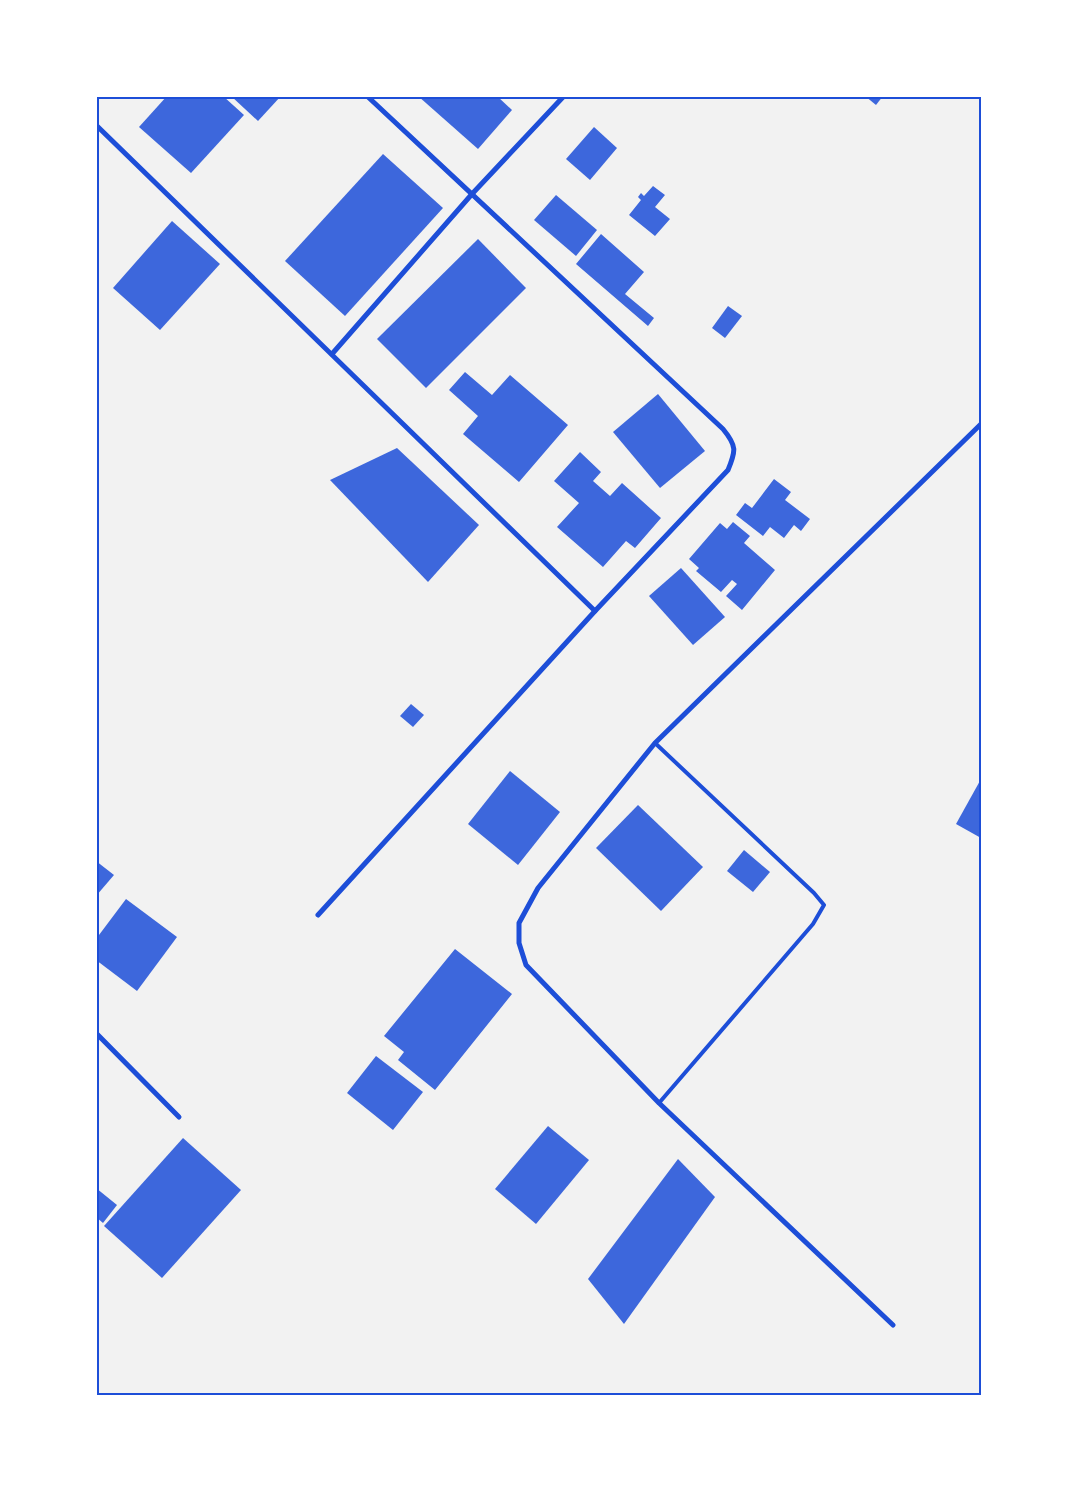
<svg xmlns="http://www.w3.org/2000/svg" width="1077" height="1492" font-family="'Roboto Serif',serif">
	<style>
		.building { fill: #3d67dc }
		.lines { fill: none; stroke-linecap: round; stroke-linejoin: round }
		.service { stroke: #1d4ed8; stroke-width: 4 }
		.minor { stroke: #1d4ed8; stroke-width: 5 }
		.neatline { fill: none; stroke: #1d4ed8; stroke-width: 2 }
	</style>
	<rect width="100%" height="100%" fill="#f2f2f2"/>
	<g class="building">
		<path d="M167,96H223L244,115L191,173L139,127Z"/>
		<path d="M231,96H281L258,121Z"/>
		<path d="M418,96H497L512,110L478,149Z"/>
		<path d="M865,96H883L876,105Z"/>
		<path d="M594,127L617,148L590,180L566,159Z"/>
		<path d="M383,154L443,208L345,316L285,261Z"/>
		<path d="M653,186L665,195L655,207L670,219L655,236L629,215L641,200L638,197L641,193L644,196Z"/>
		<path d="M556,195L597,230L576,256L534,220Z"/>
		<path d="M172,221L220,264L160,330L113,288Z"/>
		<path d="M601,234L644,272L625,294L654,318L648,326L576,264Z"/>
		<path d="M478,239L526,288L426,388L377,339Z"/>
		<path d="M728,306L742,316L725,338L712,328Z"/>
		<path d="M465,372L492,395L510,375L568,425L519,482L463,434L478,416L449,390Z"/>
		<path d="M658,394L705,451L660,488L613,432Z"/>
		<path d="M397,448L479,525L428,582L330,480Z"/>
		<path d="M580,452L601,472L593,481L610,496L622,483L661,518L635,548L626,541L603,567L557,527L579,503L554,481Z"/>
		<path d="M774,479L791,492L785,500L810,519L801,531L794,525L784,538L770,527L763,536L736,515L745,503L752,508Z"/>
		<path d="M733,522L750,536L744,543L775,570L742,610L726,596L737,584L732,580L721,592L696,571L699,568L689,559L720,523L727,529Z"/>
		<path d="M681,568L725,617L693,645L649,596Z"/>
		<path d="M411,704L424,715L413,727L400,716Z"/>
		<path d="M510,771L560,812L518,865L468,824Z"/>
		<path d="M981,779V838L956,824Z"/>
		<path d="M638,805L703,867L661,911L596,848Z"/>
		<path d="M744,850L770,872L753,892L727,871Z"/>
		<path d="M96,861L114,875L96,896Z"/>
		<path d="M126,899L177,937L137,991L96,960V939Z"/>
		<path d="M455,949L512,994L435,1090L398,1060L404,1052L384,1036Z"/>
		<path d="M376,1056L423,1092L393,1130L347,1093Z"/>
		<path d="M548,1126L589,1160L536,1224L495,1189Z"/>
		<path d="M183,1138L241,1190L162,1278L104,1226Z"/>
		<path d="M678,1159L715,1197L624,1324L588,1279Z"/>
		<path d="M96,1188L117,1205L103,1223L96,1217Z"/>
	</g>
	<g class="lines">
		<path class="service" d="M655,743L814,893L824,905L813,924L659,1103"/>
		<g class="minor">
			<path d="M96,125L595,611"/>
			<path d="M332,354L472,194L564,96"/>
			<path d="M318,915L595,611L728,470C736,451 737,446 723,429L367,96"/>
			<path d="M96,1033L179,1117"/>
			<path d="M893,1325L659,1103L526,965L519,943V923L538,888L655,743L981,424"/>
		</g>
	</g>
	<rect width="1077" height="1492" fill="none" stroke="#ffffff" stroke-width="195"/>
	<rect x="98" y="98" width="882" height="1296" class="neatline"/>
</svg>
